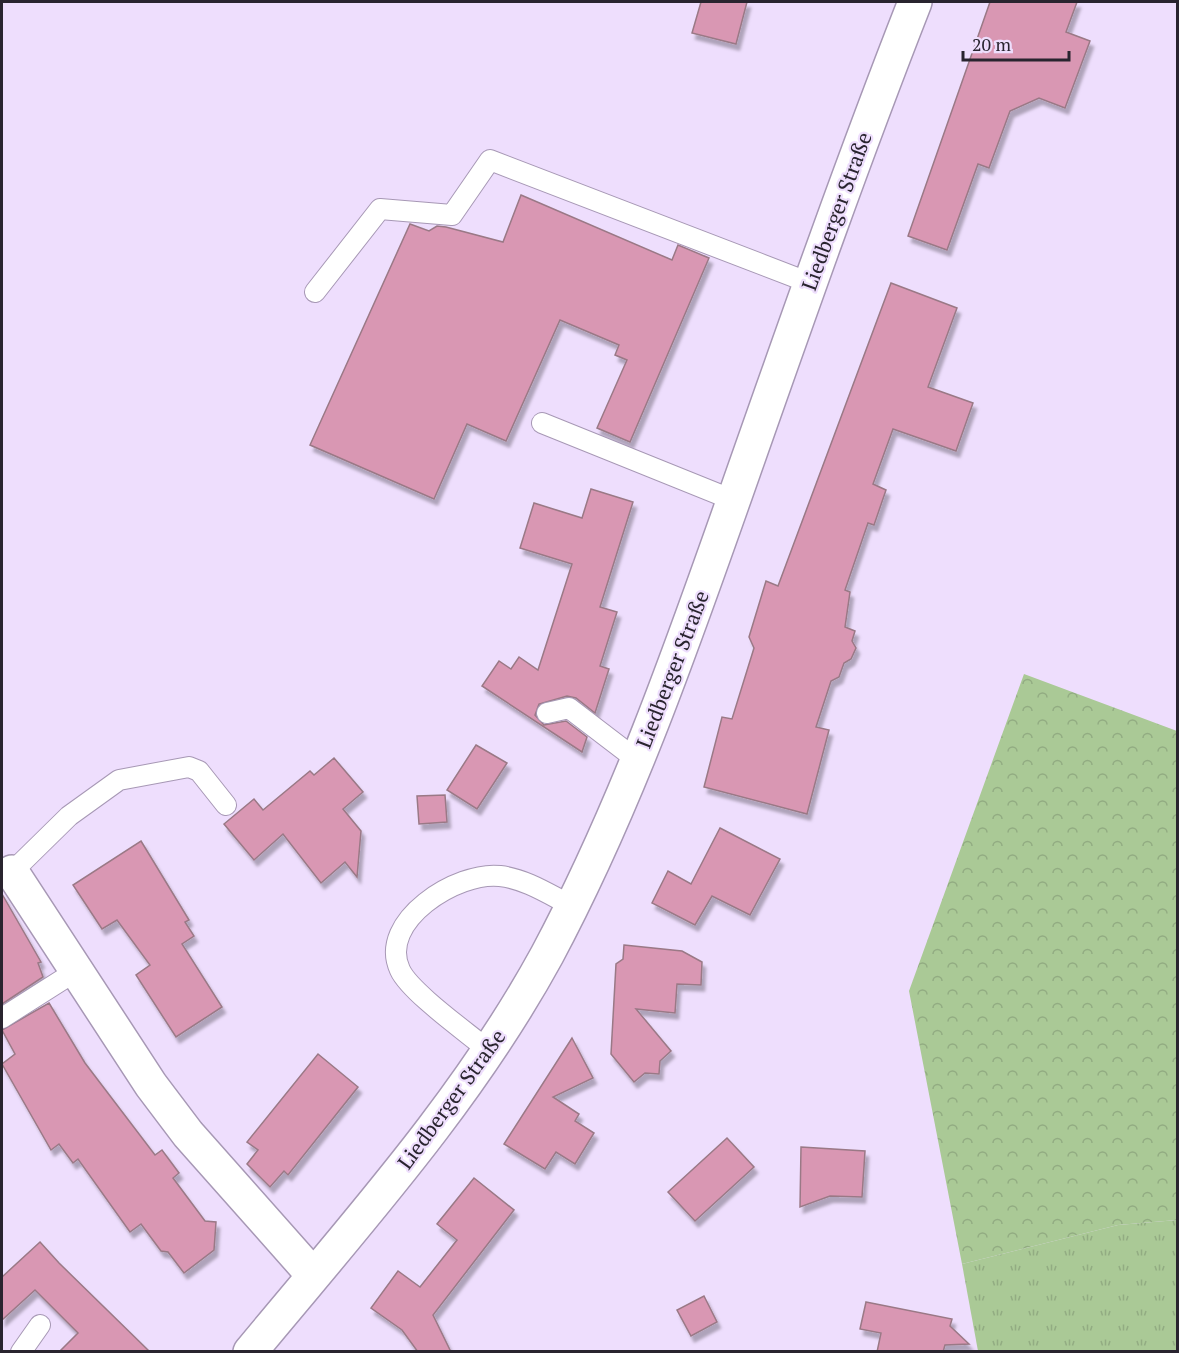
<svg xmlns="http://www.w3.org/2000/svg" width="1179" height="1353" font-family="'PT Serif',serif">
	<style>
		.grass { fill: url(#grass-tufts) }
		.forest { fill: url(#forest-crowns) }
		.building { fill: #d997b3; stroke: #9a7986; stroke-width: 1.5; filter: url(#shadow) }
		.lines { fill: none; stroke-linecap: round; stroke-linejoin: round }
		.lane-casing { stroke: #a798b5; stroke-width: 22 }
		.street-casing { stroke: #a798b5; stroke-width: 36 }
		.secondary-casing { stroke: #a798b5; stroke-width: 36 }
		.lane { stroke: #fff; stroke-width: 20 }
		.street { stroke: #fff; stroke-width: 33 }
		.secondary { stroke: #fff; stroke-width: 33 }
		.labels { text-anchor: middle; dominant-baseline: central; stroke-width: 4.5; stroke-linejoin: round; paint-order: stroke }
		.street-label { font-size: 21px; fill: #29242f; stroke: #eedefd }
	</style>
	<defs>
		<pattern id="grass-tufts" width="24" height="20" patternUnits="userSpaceOnUse" patternTransform="scale(1.5)"><rect width="24" height="20" fill="#aac996"/><path d="M3 7l-1-3M5 7V3M7 7l1-3M15 17l-1-3M17 17v-4M19 17l1-3" fill="none" stroke="#92ac82"/></pattern>
		<pattern id="forest-crowns" width="20" height="18" patternUnits="userSpaceOnUse" patternTransform="scale(1.5)"><rect width="20" height="18" fill="#aac996"/><path d="M2 6a3 3 0 1 1 6 0M12 15a3 3 0 1 1 6 0" fill="none" stroke="#92ac82"/></pattern>
		<filter id="shadow"><feDropShadow dx="3.5" dy="6" stdDeviation="1.5" flood-color="#0004"/></filter>
	</defs>
	<rect width="100%" height="100%" fill="#eedefd"/>
	<path class="grass" d="M1177,1220V1351H978L962,1264L1118,1225Z"/>
	<path class="forest" d="M1024,674L1177,731V1220L1118,1225L962,1264L909,991Z"/>
	<g class="building">
		<path d="M701,2H747L736,44L692,33Z"/>
		<path d="M990,2H1077L1066,32L1090,41L1065,108L1039,98L1010,111L989,168L978,164L947,250L908,236Z"/>
		<path d="M521,195L672,260L678,245L709,258L630,442L597,428L627,360L615,355L619,345L560,320L506,441L467,424L434,499L310,445L410,224L429,231L437,226L446,227L503,242Z"/>
		<path d="M891,283L957,308L928,387L973,403L956,451L893,429L873,484L886,490L874,525L868,523L845,590L850,592L845,627L855,631L852,641L856,648L851,659L844,663L839,677L831,681L816,727L829,730L807,814L704,787L722,717L732,719L754,648L749,637L766,581L778,586Z"/>
		<path d="M591,489L633,502L600,607L617,612L600,666L609,669L595,713L576,698L567,696L539,704L535,715L544,725L566,721L587,737L582,752L482,686L499,661L511,669L519,657L538,670L572,564L520,548L534,503L582,518Z"/>
		<path d="M476,745L507,763L477,809L447,790Z"/>
		<path d="M334,758L363,792L343,809L361,831L357,877L345,862L321,883L283,834L254,860L224,824L254,799L263,810L310,771L314,775Z"/>
		<path d="M445,795L447,822L419,824L417,796Z"/>
		<path d="M720,828L780,859L750,915L712,896L695,925L652,903L668,871L691,884Z"/>
		<path d="M141,841L189,920L185,922L194,936L182,944L222,1007L176,1037L136,975L150,965L117,920L102,929L73,885Z"/>
		<path d="M2,894L41,962L38,963L43,977L2,1004Z"/>
		<path d="M624,945L682,951L702,962L701,985L677,984L675,1013L636,1009L671,1051L660,1061L659,1074L645,1073L634,1082L611,1054L616,964L623,959Z"/>
		<path d="M49,1003L85,1063L155,1155L162,1150L179,1173L173,1178L205,1221L216,1222L214,1250L184,1273L168,1252L161,1251L141,1224L130,1232L78,1159L73,1163L59,1144L51,1150L2,1064L15,1054L2,1030Z"/>
		<path d="M572,1038L593,1078L553,1097L579,1114L575,1121L594,1133L575,1164L556,1152L545,1169L504,1144Z"/>
		<path d="M318,1054L358,1087L288,1175L284,1171L270,1187L247,1164L258,1150L247,1142Z"/>
		<path d="M727,1138L754,1167L695,1221L668,1192Z"/>
		<path d="M801,1147L865,1151L862,1197L830,1196L800,1207Z"/>
		<path d="M474,1178L514,1210L433,1315L451,1352H418L402,1330L371,1308L398,1271L420,1287L457,1240L437,1224Z"/>
		<path d="M40,1242L59,1263L150,1352H59L78,1333L35,1290L2,1320V1277Z"/>
		<path d="M704,1296L717,1322L691,1336L677,1310Z"/>
		<path d="M866,1302L952,1319L950,1326L969,1344L945,1345L943,1352H877L881,1333L860,1329Z"/>
	</g>
	<g class="lines">
		<defs>
			<g id="lane">
				<path d="M315,292L380,209L452,215L490,160L810,283"/>
				<path d="M542,423L733,500"/>
				<path d="M547,713L569,708L637,760"/>
				<path d="M12,872L69,816L119,780L189,767L199,771L226,805"/>
				<path d="M2,1018L76,971"/>
				<path d="M488,1050C468,1033 410,992 400,970C377,921 458,871 500,876C526,879 550,895 572,906"/>
				<path d="M21,1352L40,1325"/>
			</g>
			<path id="street" d="M12,872L151,1085L188,1134L313,1275"/>
			<path id="secondary" d="M250,1352C355,1225 468,1100 547,955C625,809 680,652 735,496C793,331 851,165 915,2"/>
		</defs>
		<use href="#lane" class="lane-casing"/>
		<use href="#street" class="street-casing"/>
		<use href="#secondary" class="secondary-casing"/>
		<use href="#lane" class="lane"/>
		<use href="#street" class="street"/>
		<use href="#secondary" class="secondary"/>
	</g>
	<g class="labels">
		<g class="street-label">
			<text transform="translate(836 211) rotate(-70)">Liedberger Straße</text>
			<text transform="translate(672 669) rotate(-69)">Liedberger Straße</text>
			<text transform="translate(451 1099) rotate(-54)">Liedberger Straße</text>
		</g>
	</g>
	<rect width="1179" height="1353" fill="none" stroke="#29242f" stroke-width="6"/>
	<path d="M963 51v9h106v-9" fill="none" stroke="#29242f" stroke-width="3"/>
	<text x="972" y="51" font-size="18" fill="#29242f" stroke="#eedefd" stroke-width="4.5" paint-order="stroke">20 m</text>
</svg>
